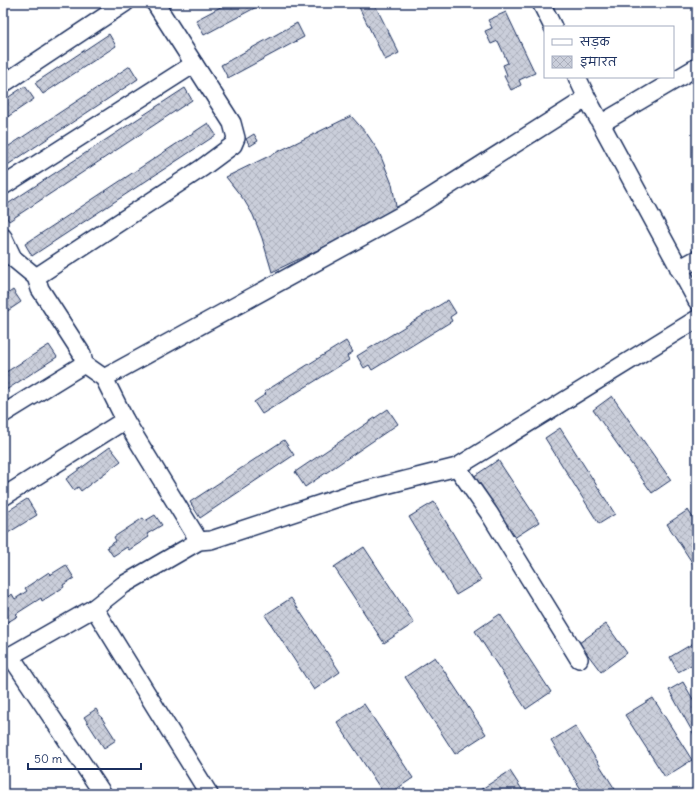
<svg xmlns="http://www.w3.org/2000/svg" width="700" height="797" font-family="Delius,'Playpen Sans Deva',sans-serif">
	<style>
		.building { fill: url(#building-cross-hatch); stroke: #1b2f5e }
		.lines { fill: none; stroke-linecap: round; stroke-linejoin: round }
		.minor-casing { stroke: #1b2f5e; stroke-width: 20 }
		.minor { stroke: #fff; stroke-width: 17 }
	</style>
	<defs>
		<pattern id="building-cross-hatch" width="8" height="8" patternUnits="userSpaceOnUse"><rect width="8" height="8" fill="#caceda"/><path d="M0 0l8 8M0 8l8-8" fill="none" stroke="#adb1be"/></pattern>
	</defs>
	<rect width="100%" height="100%" fill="#fff"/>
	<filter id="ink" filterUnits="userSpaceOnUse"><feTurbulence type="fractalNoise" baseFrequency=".025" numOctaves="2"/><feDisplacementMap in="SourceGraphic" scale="8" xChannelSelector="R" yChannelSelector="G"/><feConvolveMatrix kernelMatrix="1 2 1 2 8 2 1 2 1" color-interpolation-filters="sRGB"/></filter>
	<g filter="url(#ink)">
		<g class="building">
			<path d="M228,3H264L204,35L196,20Z"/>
			<path d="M357,3H374L399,53L385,60Z"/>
			<path d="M506,12L535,73L519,80L521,85L511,90L504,76L507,75L503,65L508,63L498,41L491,44L485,31L492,28L488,20Z"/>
			<path d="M297,23L304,37L228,78L221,65Z"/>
			<path d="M109,34L116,46L43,94L35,83Z"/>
			<path d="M130,66L138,79L3,168V150Z"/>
			<path d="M25,86L34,99L3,120V101Z"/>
			<path d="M185,88L192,100L9,221L3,212V207Z"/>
			<path d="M351,116L367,134L379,152L392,184L397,212L272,272L262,238L253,215L244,200L226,177Z"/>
			<path d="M208,123L216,135L32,256L25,244Z"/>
			<path d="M254,134L258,141L250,146L246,139Z"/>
			<path d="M13,290L21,302L3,314V297Z"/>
			<path d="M448,300L456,313L450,317L452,321L372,370L369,365L364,368L357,356Z"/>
			<path d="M346,341L353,352L347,356L349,360L262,414L254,402L266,394L264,392Z"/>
			<path d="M49,345L57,357L3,392V374Z"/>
			<path d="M612,396L671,480L652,493L593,410Z"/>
			<path d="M388,409L398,424L305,487L295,472Z"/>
			<path d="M560,428L615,514L599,524L545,438Z"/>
			<path d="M284,440L294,455L200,518L190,502Z"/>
			<path d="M110,447L121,461L81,491L78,487L74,490L66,479Z"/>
			<path d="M498,460L539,522L511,540L470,479Z"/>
			<path d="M27,499L37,515L3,536V514Z"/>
			<path d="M434,502L481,580L456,595L409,517Z"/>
			<path d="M688,510L697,524V570L667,524Z"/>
			<path d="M155,515L162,525L147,534L149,537L129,550L127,547L113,556L107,547L116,541L114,537L143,518L145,521Z"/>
			<path d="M364,547L414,623L384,643L334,567Z"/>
			<path d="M66,565L74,578L63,585L64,587L42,601L41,598L16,614L18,616L3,625V600L12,594L15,599L27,591L25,588L49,572L50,575Z"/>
			<path d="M291,598L340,672L314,690L265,615Z"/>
			<path d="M500,614L551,692L526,709L475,631Z"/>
			<path d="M606,624L627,653L601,672L579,643Z"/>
			<path d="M697,641V662L678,672L670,657Z"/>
			<path d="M435,657L486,734L455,754L405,677Z"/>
			<path d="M683,682L697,706V740L669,690Z"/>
			<path d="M653,698L692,760L665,777L625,715Z"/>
			<path d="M364,704L413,778L389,794H384L337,722Z"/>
			<path d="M96,709L116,740L104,748L84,717Z"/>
			<path d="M575,726L618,794H584L551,741Z"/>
			<path d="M510,771L525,794H482L480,790Z"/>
		</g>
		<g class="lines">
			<defs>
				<g id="minor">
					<path d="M541,3L553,27"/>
					<path d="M577,77L587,98L697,301"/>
					<path d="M3,84L125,3"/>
					<path d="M602,123L697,67"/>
					<path d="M3,186L194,64"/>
					<path d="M3,237L13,258L36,277L40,289L82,354L84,364L104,378L125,420L199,541"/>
					<path d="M679,269L697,259"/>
					<path d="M36,277L202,168L233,145L236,138L232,123L155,3"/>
					<path d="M104,378L409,211L587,98"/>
					<path d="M3,414L84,364"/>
					<path d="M457,467L489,513L579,659"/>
					<path d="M3,497L125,420"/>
					<path d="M94,608L209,794"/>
					<path d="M10,655L103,794"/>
					<path d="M3,660L94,608L123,585L199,541L211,540L350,494L457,467L697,319"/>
				</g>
			</defs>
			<use href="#minor" class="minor-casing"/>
			<use href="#minor" class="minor"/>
		</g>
	</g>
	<rect width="700" height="797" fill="none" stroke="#fff" stroke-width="16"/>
	<rect x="8" y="8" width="684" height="781" fill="none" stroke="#1b2f5e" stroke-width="1.5" filter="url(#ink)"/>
	<rect x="544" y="26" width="130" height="52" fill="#ffffff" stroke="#a4acbf"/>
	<rect x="552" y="39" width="20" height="6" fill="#ffffff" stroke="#a4acbf"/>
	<text x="580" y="46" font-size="12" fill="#1b2f5e">सड़क</text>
	<rect x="552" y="56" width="20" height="12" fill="url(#building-cross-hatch)" stroke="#a4acbf"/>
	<text x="580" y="66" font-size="12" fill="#1b2f5e">इमारत</text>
	<path d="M28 763v6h113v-6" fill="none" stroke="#1b2f5e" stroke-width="2"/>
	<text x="34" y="763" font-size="12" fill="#1b2f5e" stroke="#ffffff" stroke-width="3" paint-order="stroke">50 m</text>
</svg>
